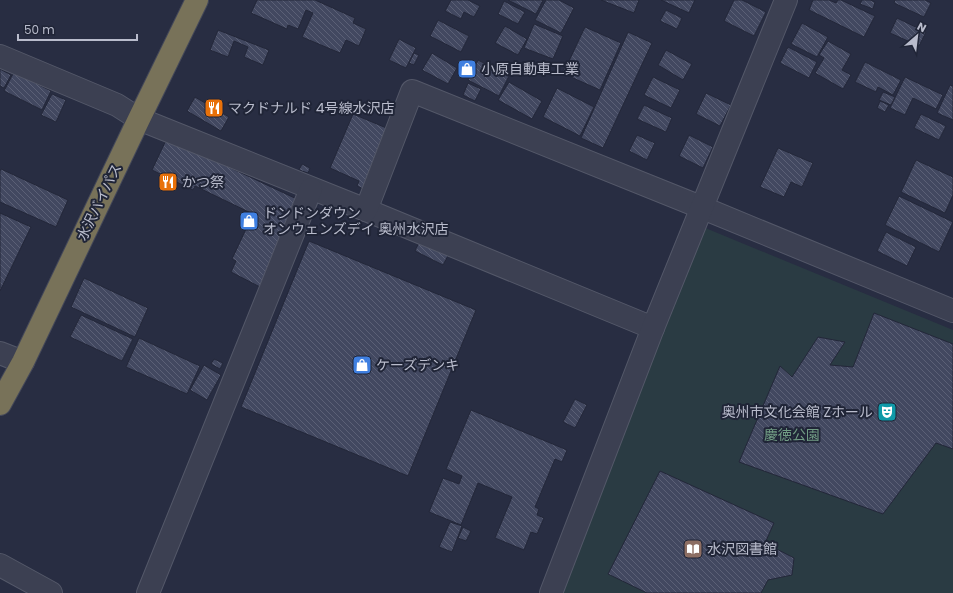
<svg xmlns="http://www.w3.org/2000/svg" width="953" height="593" font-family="Poppins,'Noto Sans JP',sans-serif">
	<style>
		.green { fill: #2a3b43 }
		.building { fill: url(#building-back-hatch); stroke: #232739 }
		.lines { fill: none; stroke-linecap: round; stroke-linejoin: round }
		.minor-casing { stroke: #545869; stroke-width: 24 }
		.highway-casing { stroke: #444859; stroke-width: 24 }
		.minor { stroke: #3c4052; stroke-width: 22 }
		.highway { stroke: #787259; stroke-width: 22 }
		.labels { text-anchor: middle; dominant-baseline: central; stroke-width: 4; stroke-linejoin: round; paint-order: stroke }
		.poi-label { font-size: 14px; fill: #b9bccc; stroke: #202537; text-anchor: start }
		.street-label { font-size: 14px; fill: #b9bccc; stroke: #202537 }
		.park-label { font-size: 14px; fill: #719c84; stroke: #202537 }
	</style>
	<defs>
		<pattern id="building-back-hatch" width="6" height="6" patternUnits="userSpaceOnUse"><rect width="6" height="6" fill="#424860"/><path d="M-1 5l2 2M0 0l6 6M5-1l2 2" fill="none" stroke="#5b6076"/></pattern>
	</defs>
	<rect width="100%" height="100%" fill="#282d42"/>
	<path class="green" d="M703,227L953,330V593H559Z"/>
	<g class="building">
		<path d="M257,0H315L355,18L353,23L366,29L359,46L346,40L340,53L302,37L313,13L306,10L298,29L288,25L287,29L251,13Z"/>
		<path d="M451,0H468L480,6L474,17L464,12L461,19L445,11Z"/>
		<path d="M508,0H543L536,14Z"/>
		<path d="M546,0H559L574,8L561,33L535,20Z"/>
		<path d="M601,0H639L634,13Z"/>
		<path d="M661,0H695L689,13Z"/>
		<path d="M734,0H742L766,12L754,36L724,21Z"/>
		<path d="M813,0H829L836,3L838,0H841L875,16L864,37L809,10Z"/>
		<path d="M862,0H870L875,2L873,9L860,4Z"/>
		<path d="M895,0H925L931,3L924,17L894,3Z"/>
		<path d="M504,1L525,12L518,24L498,14Z"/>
		<path d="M666,10L682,18L677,29L660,21Z"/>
		<path d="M897,18L926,32L919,46L890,33Z"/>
		<path d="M438,20L469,36L461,52L430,36Z"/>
		<path d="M802,23L828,37L817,57L791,44Z"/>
		<path d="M534,24L563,36L553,59L524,48Z"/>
		<path d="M505,26L527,39L518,55L495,43Z"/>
		<path d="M585,27L621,43L600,90L562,73L567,62L568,63Z"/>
		<path d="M218,30L269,50L263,65L244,57L248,47L234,41L228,57L210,50Z"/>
		<path d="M628,32L652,43L603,148L581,138Z"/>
		<path d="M399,39L416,48L406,68L389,60Z"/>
		<path d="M828,41L851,54L842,70L851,75L843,89L815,73L824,58L819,55Z"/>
		<path d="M788,47L817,62L809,78L780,63Z"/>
		<path d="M666,50L692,64L683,80L658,65Z"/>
		<path d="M414,53L419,55L414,65L409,63Z"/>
		<path d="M432,53L457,68L448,84L422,70Z"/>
		<path d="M478,60L509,76L499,96L468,80Z"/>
		<path d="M865,62L901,80L893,95L878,87L876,92L855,82Z"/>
		<path d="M0,69L11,75L4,88L0,86Z"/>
		<path d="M14,72L51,91L42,110L4,91Z"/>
		<path d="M653,77L680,90L671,108L644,95Z"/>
		<path d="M905,77L943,95L936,109L913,98L905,115L890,108Z"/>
		<path d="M509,82L542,101L532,119L498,100Z"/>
		<path d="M468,83L481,89L475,101L463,95Z"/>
		<path d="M950,85L953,86V120L937,113Z"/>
		<path d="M557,88L594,107L580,136L543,117Z"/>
		<path d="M883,92L895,97L891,105L879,100Z"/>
		<path d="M706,93L731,105L720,126L696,114Z"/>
		<path d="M52,94L66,100L56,122L41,115Z"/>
		<path d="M195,97L229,117L221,131L187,111Z"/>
		<path d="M880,101L889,105L885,112L877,108Z"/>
		<path d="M644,105L672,118L666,132L637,119Z"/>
		<path d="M353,114L396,132L370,192L357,186L359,181L330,168Z"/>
		<path d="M921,114L946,126L939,140L914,128Z"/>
		<path d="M637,135L655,143L647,160L629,151Z"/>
		<path d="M689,135L713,147L703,168L679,156Z"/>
		<path d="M167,138L301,201L260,287L231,272L236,261L232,259L253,214L195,186L193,190L152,170Z"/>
		<path d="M778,148L813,163L802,187L791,182L784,197L760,187Z"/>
		<path d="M916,160L953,177V195L945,213L901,192Z"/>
		<path d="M302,164L310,168L308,173L299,170Z"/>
		<path d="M1,169L68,200L56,227L0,202V171Z"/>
		<path d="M899,196L953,222L939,252L885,225Z"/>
		<path d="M0,213L31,227L0,291Z"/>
		<path d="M886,232L916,247L907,266L877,251Z"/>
		<path d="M421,238L450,252L443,265L415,251Z"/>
		<path d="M309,241L476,310L408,476L241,407Z"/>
		<path d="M84,278L148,308L135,337L71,307Z"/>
		<path d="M874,313L953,344V449L936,443L883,514L739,462L780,366L792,377L818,337L845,342L830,365L853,367Z"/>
		<path d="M81,315L133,339L122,361L70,337Z"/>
		<path d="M139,338L200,366L187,394L126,367Z"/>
		<path d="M214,359L223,363L220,369L211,364Z"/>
		<path d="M204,365L221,375L207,400L190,390Z"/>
		<path d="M575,399L587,405L575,428L563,422Z"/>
		<path d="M471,410L567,450L562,462L555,459L535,507L539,509L537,515L544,518L537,534L531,532L524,550L495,538L512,497L478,483L461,525L429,512L443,478L459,484L462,476L446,469Z"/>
		<path d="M660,471L774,523L765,543L794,558L792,575L768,580L761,593H647L608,574Z"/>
		<path d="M450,522L462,526L452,552L439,547Z"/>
		<path d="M463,527L471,531L466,541L458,538Z"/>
	</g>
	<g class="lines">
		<defs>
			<g id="minor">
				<path d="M0,56L117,105L139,119L366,210L653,328"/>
				<path d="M366,210L412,91L703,208L953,311"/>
				<path d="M0,353L23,362"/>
				<path d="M0,565L51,593"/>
				<path d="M148,593L311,189"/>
				<path d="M551,593L653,328L786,0"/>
			</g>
			<path id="highway" d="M0,404L23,362L139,119L197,0"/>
		</defs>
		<use href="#minor" class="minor-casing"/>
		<use href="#highway" class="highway-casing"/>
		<use href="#minor" class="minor"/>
		<use href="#highway" class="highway"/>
	</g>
	<defs>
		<symbol id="shop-square" viewBox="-11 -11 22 22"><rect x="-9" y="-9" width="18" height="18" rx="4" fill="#3f7fe0" stroke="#202537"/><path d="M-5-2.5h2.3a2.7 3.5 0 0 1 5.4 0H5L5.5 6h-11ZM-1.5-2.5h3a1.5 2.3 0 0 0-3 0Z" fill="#fff"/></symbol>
		<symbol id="restaurant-square" viewBox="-11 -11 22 22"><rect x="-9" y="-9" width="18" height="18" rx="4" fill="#e8710a" stroke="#202537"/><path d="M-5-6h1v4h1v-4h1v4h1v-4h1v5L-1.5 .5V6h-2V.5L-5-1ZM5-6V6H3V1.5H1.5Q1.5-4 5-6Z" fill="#fff"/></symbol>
		<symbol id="theatre-square" viewBox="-11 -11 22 22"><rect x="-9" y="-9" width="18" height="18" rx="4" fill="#0f9aa8" stroke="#202537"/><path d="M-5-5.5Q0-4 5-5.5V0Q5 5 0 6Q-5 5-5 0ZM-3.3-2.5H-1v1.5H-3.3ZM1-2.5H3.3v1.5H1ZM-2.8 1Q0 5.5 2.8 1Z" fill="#fff"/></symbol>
		<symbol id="library-square" viewBox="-11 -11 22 22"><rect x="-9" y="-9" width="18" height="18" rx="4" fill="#8d6e63" stroke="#202537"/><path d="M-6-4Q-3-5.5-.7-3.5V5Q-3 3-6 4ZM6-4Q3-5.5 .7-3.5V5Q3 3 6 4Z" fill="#fff"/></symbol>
	</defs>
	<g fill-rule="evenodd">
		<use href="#shop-square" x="456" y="58" width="22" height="22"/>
		<use href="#restaurant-square" x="203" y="97" width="22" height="22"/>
		<use href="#restaurant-square" x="157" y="171" width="22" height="22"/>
		<use href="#shop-square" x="238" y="210" width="22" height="22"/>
		<use href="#shop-square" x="351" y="354" width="22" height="22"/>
		<use href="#theatre-square" x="876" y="401" width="22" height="22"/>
		<use href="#library-square" x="682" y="538" width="22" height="22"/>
	</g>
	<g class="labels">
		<g class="poi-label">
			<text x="481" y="69">小原自動車工業</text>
			<text x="228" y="108">マクドナルド 4号線水沢店</text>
			<text x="182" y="182">かつ祭</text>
			<text x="263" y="213">ドンドンダウン<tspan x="263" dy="16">オンウェンズデイ 奥州水沢店</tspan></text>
			<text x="376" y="365">ケーズデンキ</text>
			<text x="873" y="412" text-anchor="end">奥州市文化会館 Zホール</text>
			<text x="707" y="549">水沢図書館</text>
		</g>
		<g class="street-label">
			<text transform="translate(99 202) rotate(-64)">水沢バイパス</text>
		</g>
		<g class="park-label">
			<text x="792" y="435">慶徳公園</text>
		</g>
	</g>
	<g transform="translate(917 36) rotate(28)" stroke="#202537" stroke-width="3" paint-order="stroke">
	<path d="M0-3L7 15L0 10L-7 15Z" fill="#b9bccc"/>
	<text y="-6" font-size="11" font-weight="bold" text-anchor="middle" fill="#b9bccc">N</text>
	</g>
	<path d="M18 34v6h119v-6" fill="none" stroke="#b9bccc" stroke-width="2"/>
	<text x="24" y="34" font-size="12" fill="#b9bccc" stroke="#202537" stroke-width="3" paint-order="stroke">50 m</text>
</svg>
